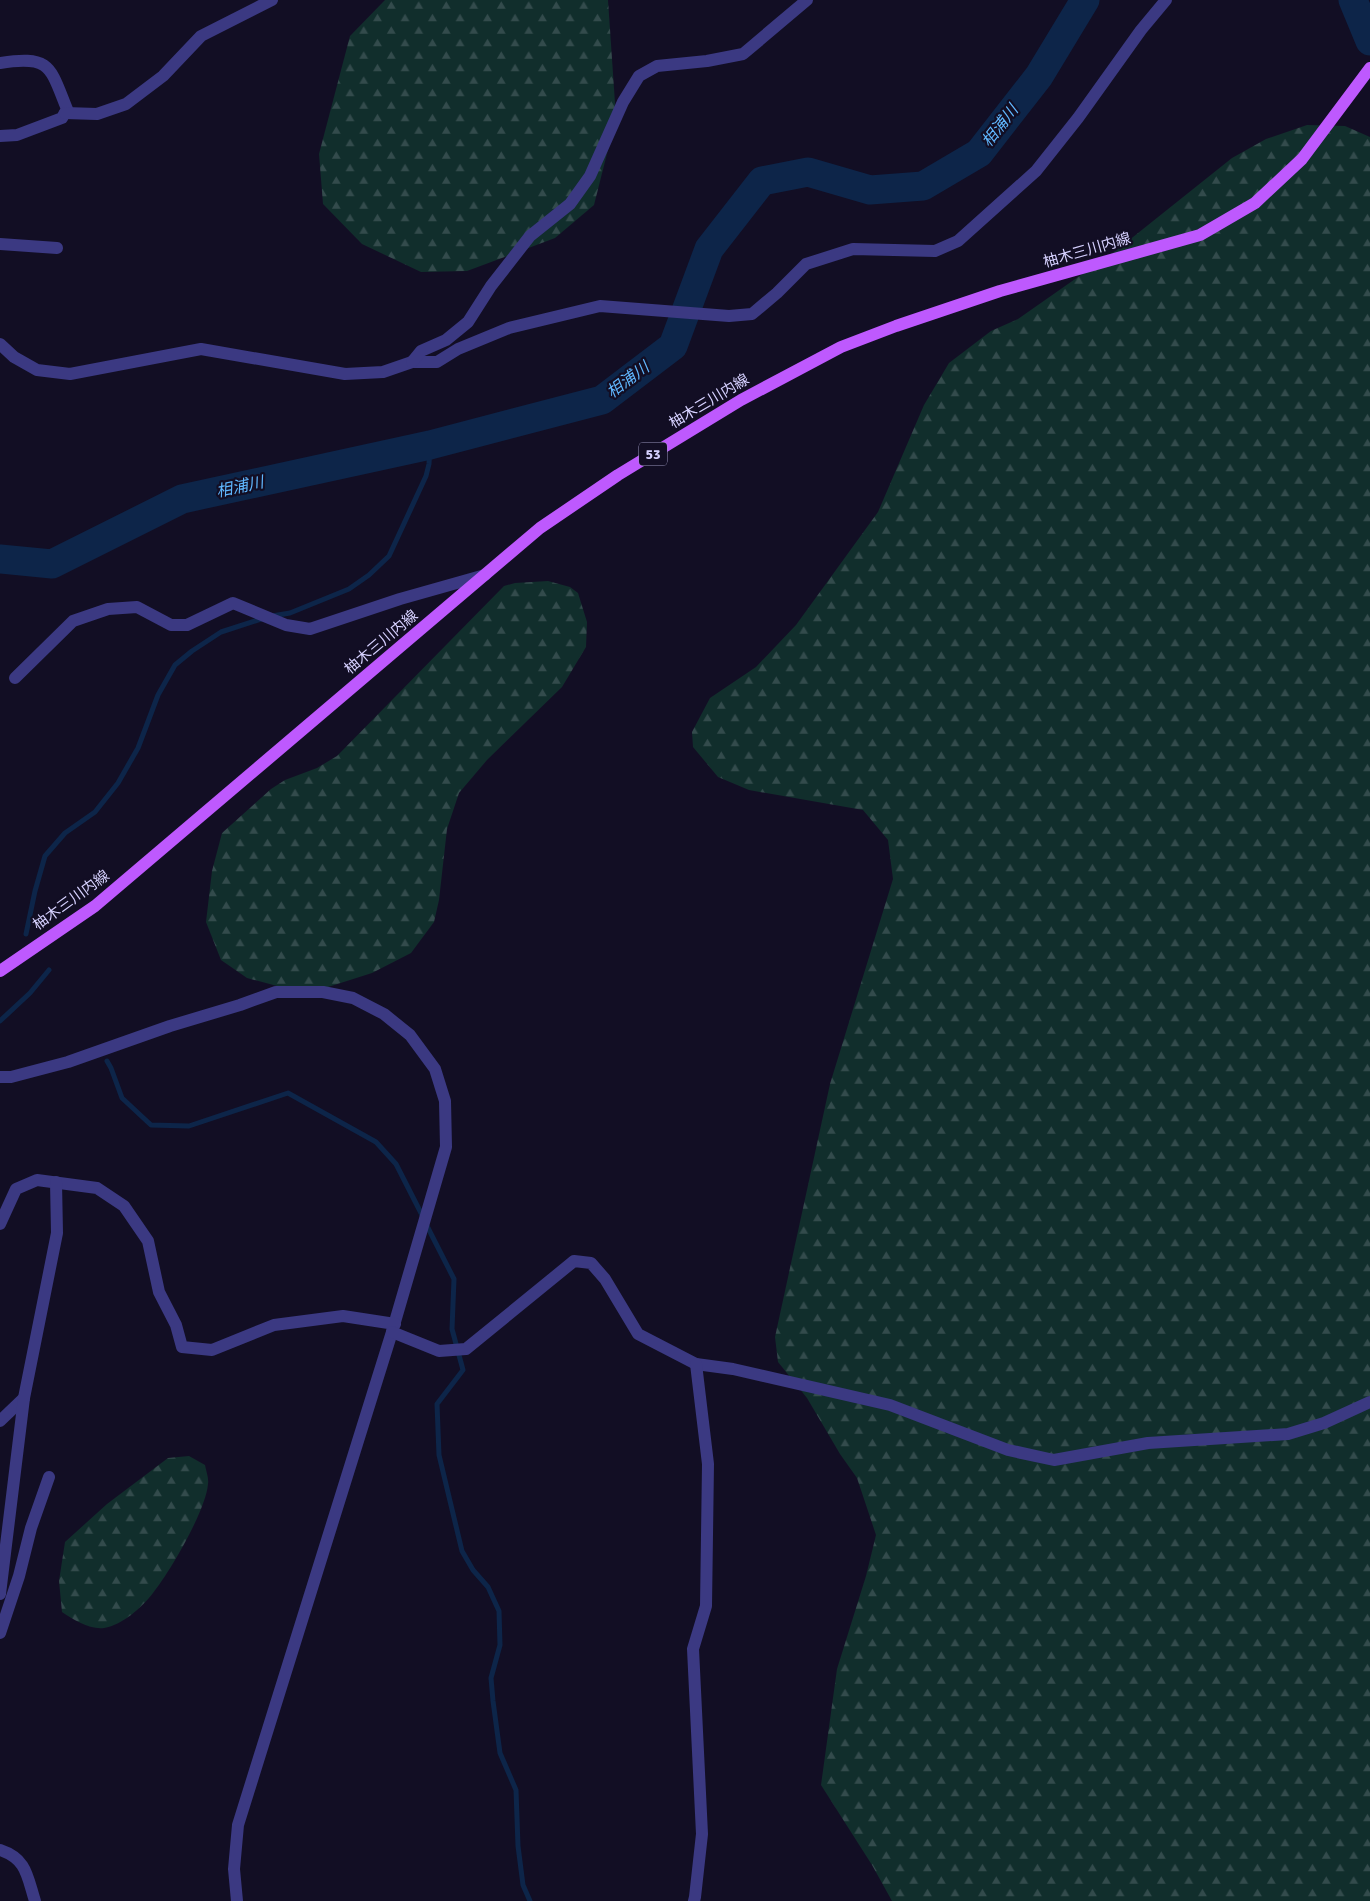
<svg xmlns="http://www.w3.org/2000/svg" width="1370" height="1901" font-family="Signika,'Noto Sans JP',sans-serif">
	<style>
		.forest { fill: url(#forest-firs) }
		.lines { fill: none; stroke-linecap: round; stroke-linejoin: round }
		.stream { stroke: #0d2549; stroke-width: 5 }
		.river { stroke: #0d2549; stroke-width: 29 }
		.minor { stroke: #3b3982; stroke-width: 12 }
		.major { stroke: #be59fe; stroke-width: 12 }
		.labels { text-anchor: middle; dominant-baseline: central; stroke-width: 4.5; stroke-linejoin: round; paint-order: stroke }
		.shield { fill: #120e24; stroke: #9b96bd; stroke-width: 1 }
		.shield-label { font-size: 14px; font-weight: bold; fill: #d6d1ff }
		.street-label { font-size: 15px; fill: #d6d1ff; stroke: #120e24 }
		.water-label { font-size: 16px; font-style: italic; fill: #60b7fe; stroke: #120e24 }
	</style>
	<defs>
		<pattern id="forest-firs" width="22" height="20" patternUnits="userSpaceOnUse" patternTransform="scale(1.25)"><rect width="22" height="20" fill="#112e2c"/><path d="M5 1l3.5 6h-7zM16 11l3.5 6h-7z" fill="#334b4c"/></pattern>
	</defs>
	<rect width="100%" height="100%" fill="#120e24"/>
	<g class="forest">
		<path d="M385,0H608L616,118L594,205L555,238L467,271L421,272L362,244L323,204L319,154L350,36Z"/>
		<path d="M1307,125L1345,126L1370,137V1901H892L872,1865L821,1785L837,1669L866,1576L876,1535L857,1478L840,1454L807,1398L778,1362L775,1337L830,1084L893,879L888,840L863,810L749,790L718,777L693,747L692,732L710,698L756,667L796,625L878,512L924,405L949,363L991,331L1018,319L1118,249L1232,158L1266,139Z"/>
		<path d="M548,581L570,587L578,593L587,622L586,647L562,687L487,760L459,793L447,829L439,900L434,922L411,953L372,973L328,987L277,986L247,978L221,960L206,922L212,871L222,833L271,789L285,780L317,768L337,756L504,586L515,583Z"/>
		<path d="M189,1456L205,1465C206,1471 209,1478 208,1484C206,1510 170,1572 153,1593C142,1607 123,1625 104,1628C91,1630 73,1620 62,1612L59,1581L65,1542L107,1504L168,1458Z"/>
	</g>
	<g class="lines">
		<g class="stream">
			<path d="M272,616L290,613L349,589L369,575L389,556L426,476L429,464L430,445"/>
			<path d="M26,934L35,891L45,856L65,833L95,812L118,783L138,748L158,695L175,665L192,651L221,632L264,618"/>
			<path d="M0,1021L30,993L49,970"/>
			<path d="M107,1061L111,1068L122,1098L151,1125L189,1126L288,1093L376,1142L396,1164L423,1217"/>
			<path d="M426,1224L454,1279L452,1329L463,1370L437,1404L439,1455L462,1551L473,1570L488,1587L499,1611L500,1645L491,1678L493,1701L500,1753L516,1790L518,1846L523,1885L530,1901"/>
		</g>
		<g class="river">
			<path d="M1353,0L1370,41"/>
			<path d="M0,559L52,564L182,499L430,445L602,400L673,346L709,249L762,181L808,172L870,190L923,186L979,153L1039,76L1085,0"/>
		</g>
		<g class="minor">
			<path d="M0,63C51,55 50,67 67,109L62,118L17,135L0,136"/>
			<path d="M65,113L97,114L126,104L163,76L201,36L272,0"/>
			<path d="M0,244L57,248"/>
			<path d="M0,344L14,357L37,370L70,374L201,349L345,374L383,372L412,362H437L458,349L509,328L600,306L729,316L752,314L777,293L806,264L853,249L935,251L958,241L1036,171L1078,118L1141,30L1166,0"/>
			<path d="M412,362L421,351L446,340L468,322L491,286L530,236L570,204L590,176L623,102L639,76L657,66L707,61L743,54L807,0"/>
			<path d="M15,678L73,621L108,609L137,607L171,625H187L233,603L286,625L310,629L400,599L485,575"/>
			<path d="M0,1077H11L68,1062L170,1026L240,1005L276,992H323L353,998L384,1014L410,1035L435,1069L445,1101L446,1147L392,1332L238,1825L234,1869L237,1901"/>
			<path d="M0,1224L16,1189L37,1180L97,1188L124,1206L148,1241L159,1292L176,1325L182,1347L212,1350L274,1325L343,1316L395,1324"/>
			<path d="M392,1332L439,1351L466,1349L574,1261L591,1263L605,1279L638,1334L696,1364L733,1369L890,1405L1008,1450L1054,1460L1148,1443L1288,1434L1324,1423L1370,1402"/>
			<path d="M0,1421L24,1398"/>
			<path d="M0,1594L24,1398L57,1233L56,1182"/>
			<path d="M0,1633L19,1576L31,1528L49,1477"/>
			<path d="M0,1850C27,1859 27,1876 35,1901"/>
			<path d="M694,1901L695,1897L702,1834L693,1649L706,1606L708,1464L696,1364"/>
		</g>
		<path class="major" d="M0,971L95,906L540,528L618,475L741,400L841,347L896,326L1000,291L1200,235L1255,203L1302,159L1370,68"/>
	</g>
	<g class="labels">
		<rect class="shield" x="639" y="442.5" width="28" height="23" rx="4"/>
		<g class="shield-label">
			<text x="653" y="454">53</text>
		</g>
		<g class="street-label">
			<text transform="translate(1087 250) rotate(-16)">柚木三川内線</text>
			<text transform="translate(709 401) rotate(-31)">柚木三川内線</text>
			<text transform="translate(381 642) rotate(-40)">柚木三川内線</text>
			<text transform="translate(71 900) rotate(-36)">柚木三川内線</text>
		</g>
		<g class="water-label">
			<text transform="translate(1000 126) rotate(-52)">相浦川</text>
			<text transform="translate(628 380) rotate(-37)">相浦川</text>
			<text transform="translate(240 487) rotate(-12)">相浦川</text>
		</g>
	</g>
</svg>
